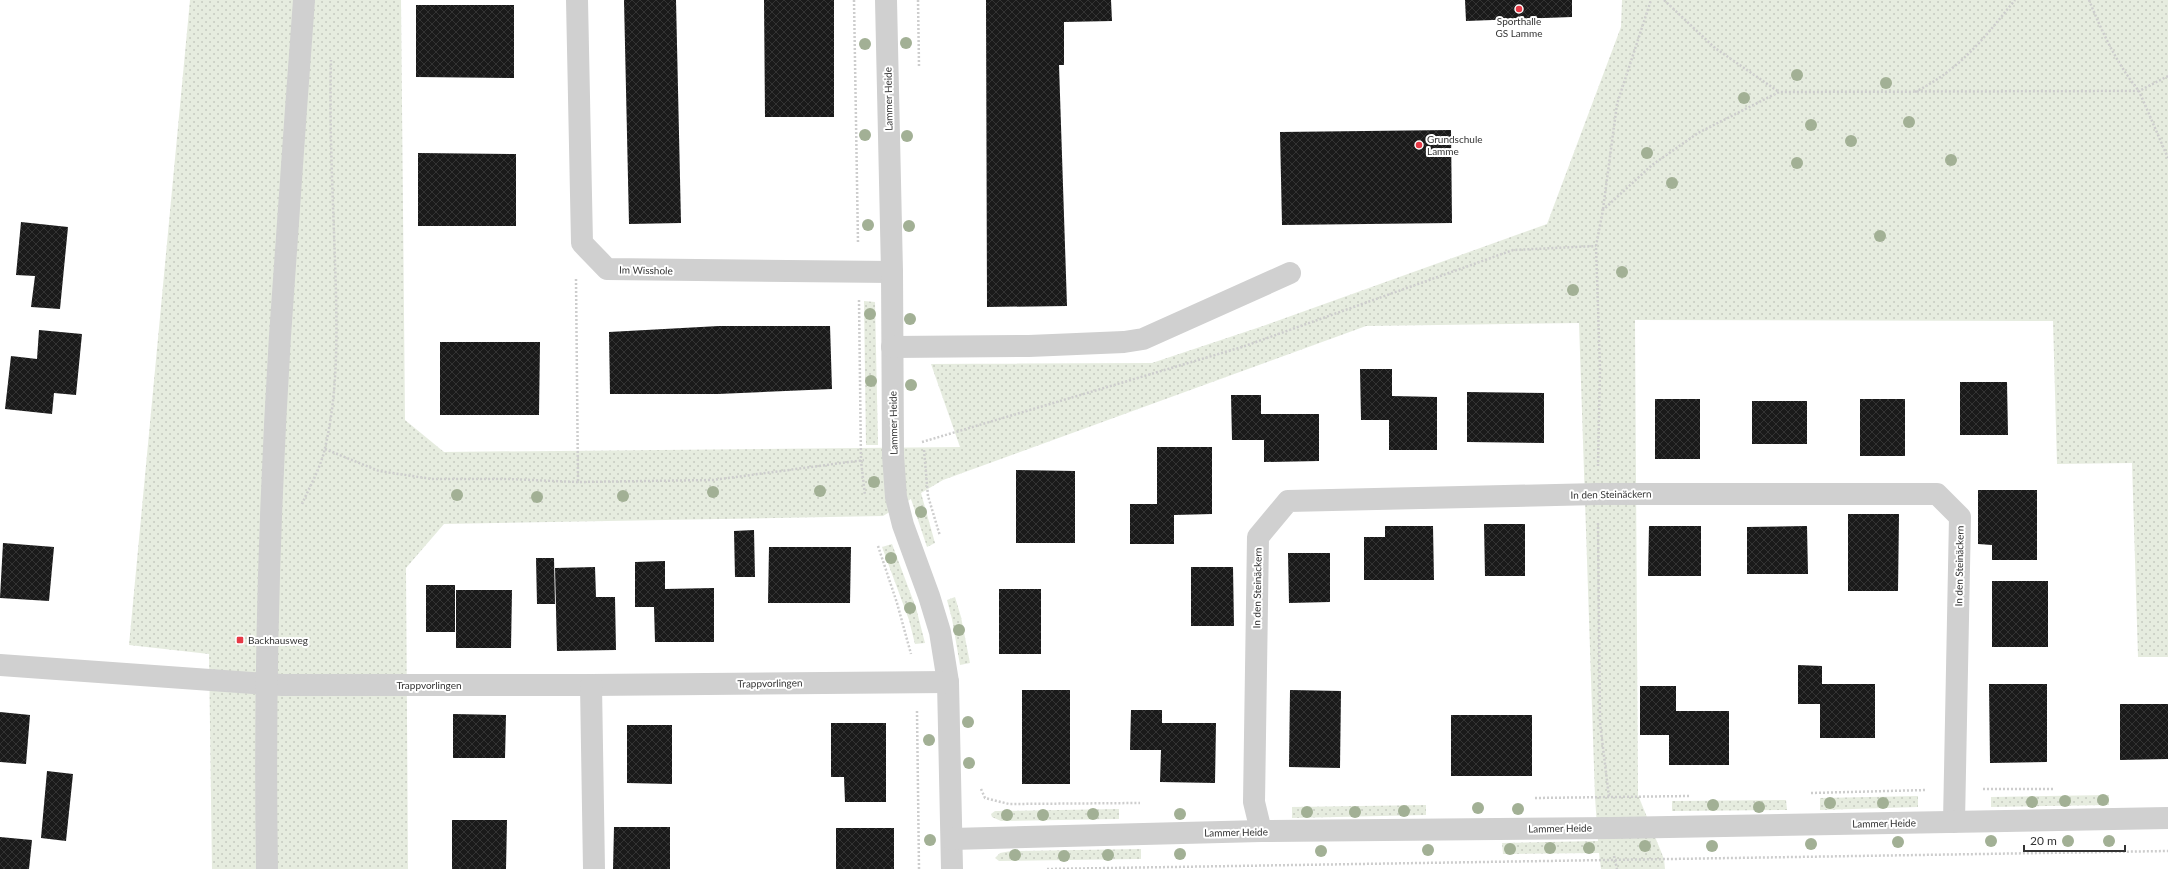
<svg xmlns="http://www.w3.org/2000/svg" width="2168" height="869" font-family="Lato,sans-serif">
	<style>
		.grass { fill: url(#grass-dots) }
		.building { fill: url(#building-cross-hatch) }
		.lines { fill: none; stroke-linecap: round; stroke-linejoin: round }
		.path { stroke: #cdcdcd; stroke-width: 2.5; stroke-dasharray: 2 2; stroke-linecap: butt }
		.minor { stroke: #d0d0d0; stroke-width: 22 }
		.tree { fill: #a2b095 }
		.poi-dot { fill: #e63946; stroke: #fff; stroke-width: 1.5 }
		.labels { text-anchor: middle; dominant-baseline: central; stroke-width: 4; stroke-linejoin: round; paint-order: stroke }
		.poi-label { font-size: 10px; fill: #333; stroke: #fff; text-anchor: start }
		.street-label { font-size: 10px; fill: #333; stroke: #fff }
	</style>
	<defs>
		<pattern id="grass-dots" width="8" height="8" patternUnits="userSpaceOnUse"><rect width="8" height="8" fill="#e6ecdf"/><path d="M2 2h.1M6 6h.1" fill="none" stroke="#c6cbc0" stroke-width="1.8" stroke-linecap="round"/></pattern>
		<pattern id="building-cross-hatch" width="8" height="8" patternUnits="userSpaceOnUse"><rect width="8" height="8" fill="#1a1a1a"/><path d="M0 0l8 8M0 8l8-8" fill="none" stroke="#333"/></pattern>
	</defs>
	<rect width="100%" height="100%" fill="#fff"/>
	<g class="grass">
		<path d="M190,0H401L405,420L444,452L960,447L931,364L1152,363L1263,326L1547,224L1621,27L1622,0H2168V657H2138L2132,463L2057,464L2053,321L1635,320L1638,795L1664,859L1665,869H1596H1601L1599,853L1503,854L1502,843L1598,841L1595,797L1579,323L1366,326L943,480L921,493L935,543L927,547L911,499L883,516L444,524L406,568L408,869H212L209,654L129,645Z"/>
		<path d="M864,301L875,302L878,445H866Z"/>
		<path d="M892,544L916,608L925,643L915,644L909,620L882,547Z"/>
		<path d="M955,597L961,617L970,663L960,665L952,619L947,600Z"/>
		<path d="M2109,795V805L1991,807V797Z"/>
		<path d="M1918,796V807L1820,810V798Z"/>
		<path d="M1786,800L1787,810L1672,811V801Z"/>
		<path d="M1426,805V815L1292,818V807Z"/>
		<path d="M1119,809V819L1001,821L992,817L991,814L995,811Z"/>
		<path d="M1141,849V859L999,861L995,858L1000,853L1011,851Z"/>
	</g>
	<g class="building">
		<path d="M624,0H676L681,223L629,224Z"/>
		<path d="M764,0H834V117H765Z"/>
		<path d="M986,0H1111L1112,21L1064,22V65H1059L1067,306L987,307Z"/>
		<path d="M1465,0H1572V17L1466,21Z"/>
		<path d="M416,5H514V78L416,77Z"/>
		<path d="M1451,130L1452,223L1282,225L1280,132Z"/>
		<path d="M418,153L516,154V226H418Z"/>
		<path d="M21,222L68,227L60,309L31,307L35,276L16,275Z"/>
		<path d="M719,326H830L832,389L718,394H610L609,332Z"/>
		<path d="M39,330L82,334L76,395L54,393L52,414L5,409L11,356L37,359Z"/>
		<path d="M440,342H540L539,415H440Z"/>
		<path d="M1360,369H1392V396L1437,397V450H1389V420H1361Z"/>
		<path d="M1960,382H2007L2008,435H1960Z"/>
		<path d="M1467,392L1544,393V443L1467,442Z"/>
		<path d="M1231,395H1261V414H1319V461L1264,462V440H1232Z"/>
		<rect x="1655" y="399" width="45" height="60"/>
		<rect x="1860" y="399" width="45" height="57"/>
		<rect x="1752" y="401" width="55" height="43"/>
		<path d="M1157,447H1212V514L1174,515V544H1130V504H1157Z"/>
		<path d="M1016,470L1075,471V543H1016Z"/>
		<path d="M1978,490H2037V560H1992V545L1978,544Z"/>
		<path d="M1848,514H1899L1898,591H1848Z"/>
		<path d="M1484,524H1525V576H1485Z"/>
		<path d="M1385,526H1433L1434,580H1364V537H1385Z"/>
		<path d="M1649,526H1701V576H1648Z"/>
		<path d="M1807,526L1808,574H1747V527Z"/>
		<path d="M754,530L755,577H735L734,531Z"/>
		<path d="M3,543L54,547L49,601L0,598Z"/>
		<path d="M769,547H851L850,603H768Z"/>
		<path d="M1288,553H1330V602L1289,603Z"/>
		<path d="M536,558H554L555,604H537Z"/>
		<path d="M665,561V589L714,588V642H655L654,607H635V562Z"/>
		<path d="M595,567L596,597H615L616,650L557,651L555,568Z"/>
		<path d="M1191,567H1233L1234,626H1191Z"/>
		<rect x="1992" y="581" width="56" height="66"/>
		<rect x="426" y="585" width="29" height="47"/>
		<rect x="999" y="589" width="42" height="65"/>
		<path d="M456,590H512L511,648H456Z"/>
		<path d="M1798,665L1822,666V684H1875V738H1820V704H1798Z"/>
		<path d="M1989,684H2047V762L1990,763Z"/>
		<path d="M1640,686H1676V711H1729V765H1669V735H1640Z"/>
		<rect x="1022" y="690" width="48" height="94"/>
		<path d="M1290,690L1341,691L1340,768L1289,767Z"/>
		<path d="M2120,704H2168V759L2120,760Z"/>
		<path d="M1131,710H1162V723H1216L1215,783L1160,782L1161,750H1130Z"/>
		<path d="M0,712L30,715L26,764L0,762Z"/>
		<path d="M453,714L506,715L505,758H453Z"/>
		<rect x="1451" y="715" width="81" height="61"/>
		<path d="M831,723H886V802H845L844,777H831Z"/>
		<path d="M627,725H672V784L627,783Z"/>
		<path d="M47,771L73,774L66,841L41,838Z"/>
		<path d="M452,820H507L506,869H452Z"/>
		<path d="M614,827H670V869H613Z"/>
		<rect x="836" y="828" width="58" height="41"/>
		<path d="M0,837L32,840L29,869H0Z"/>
	</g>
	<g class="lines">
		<g class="path">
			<path d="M854,0L858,243"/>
			<path d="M918,0L919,66"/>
			<path d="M1664,0L1715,48L1779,92"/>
			<path d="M2089,0C2102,32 2117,64 2139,91"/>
			<path d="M2168,76L2139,91L2168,158"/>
			<path d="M1915,92C1961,69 1984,38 2015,0"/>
			<path d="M1603,209L1617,104L1651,0"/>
			<path d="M576,279L578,482"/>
			<path d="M859,300L861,461L865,495"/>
			<path d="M922,442L1242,347L1513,250L1596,246"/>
			<path d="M325,449L379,471L432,479H508L578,482L713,480L864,460"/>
			<path d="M924,450L928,496L940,536"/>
			<path d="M1598,466L1600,369L1596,246L1603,210L1652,165L1698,133L1779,92L2139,91"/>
			<path d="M302,504C310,486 321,467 325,448C337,397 337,346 336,294C334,216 329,138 331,60"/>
			<path d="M1598,523L1600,723L1609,797"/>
			<path d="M878,546L897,603L911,654"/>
			<path d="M917,711L919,869"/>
			<path d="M981,789L985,798L1009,804L1140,803"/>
			<path d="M1983,789H2054"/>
			<path d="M1811,793L1926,790"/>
			<path d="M1535,798L1690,796"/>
			<path d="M1614,856L1617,869"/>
			<path d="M1047,869L2168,851"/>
		</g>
		<g class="minor">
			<path d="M577,0L582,243L607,269L892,272"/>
			<path d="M886,0L892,272L893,455L896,497L903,525L929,596L940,632L948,682L952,869"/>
			<path d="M892,347L1029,346L1124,342L1143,339L1290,273"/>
			<path d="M0,665L282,685H591L948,682"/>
			<path d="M591,685L594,869"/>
			<path d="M1261,831L1254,802L1258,537L1288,501L1598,494H1937L1960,517L1954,822"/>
			<path d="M952,839L1261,831L1613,828L2168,818"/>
			<path d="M267,869C264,691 269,513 280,336C287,224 296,112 304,0"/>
		</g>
	</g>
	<g class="tree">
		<circle cx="906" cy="43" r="6"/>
		<circle cx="865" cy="44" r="6"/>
		<circle cx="1797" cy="75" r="6"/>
		<circle cx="1886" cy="83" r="6"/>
		<circle cx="1744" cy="98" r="6"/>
		<circle cx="1909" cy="122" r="6"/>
		<circle cx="1811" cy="125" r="6"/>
		<circle cx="865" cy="135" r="6"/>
		<circle cx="907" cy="136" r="6"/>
		<circle cx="1851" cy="141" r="6"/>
		<circle cx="1647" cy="153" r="6"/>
		<circle cx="1951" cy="160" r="6"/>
		<circle cx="1797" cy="163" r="6"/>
		<circle cx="1672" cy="183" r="6"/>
		<circle cx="868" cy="225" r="6"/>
		<circle cx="909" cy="226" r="6"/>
		<circle cx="1880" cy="236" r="6"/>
		<circle cx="1622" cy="272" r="6"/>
		<circle cx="1573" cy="290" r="6"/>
		<circle cx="870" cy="314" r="6"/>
		<circle cx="910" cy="319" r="6"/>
		<circle cx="871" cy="381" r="6"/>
		<circle cx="911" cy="385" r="6"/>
		<circle cx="874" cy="482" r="6"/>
		<circle cx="820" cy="491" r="6"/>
		<circle cx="713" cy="492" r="6"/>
		<circle cx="457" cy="495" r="6"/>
		<circle cx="623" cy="496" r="6"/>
		<circle cx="537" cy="497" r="6"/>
		<circle cx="921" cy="512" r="6"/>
		<circle cx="891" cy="558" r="6"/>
		<circle cx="910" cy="608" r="6"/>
		<circle cx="959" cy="630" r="6"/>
		<circle cx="968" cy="722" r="6"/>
		<circle cx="929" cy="740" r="6"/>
		<circle cx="969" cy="763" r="6"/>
		<circle cx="2103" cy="800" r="6"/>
		<circle cx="2065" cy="801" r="6"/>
		<circle cx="2032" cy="802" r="6"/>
		<circle cx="1830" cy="803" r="6"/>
		<circle cx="1883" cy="803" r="6"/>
		<circle cx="1713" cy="805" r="6"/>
		<circle cx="1759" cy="807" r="6"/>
		<circle cx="1478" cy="808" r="6"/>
		<circle cx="1518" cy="809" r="6"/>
		<circle cx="1404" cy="811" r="6"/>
		<circle cx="1307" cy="812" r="6"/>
		<circle cx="1355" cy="812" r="6"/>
		<circle cx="1093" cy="814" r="6"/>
		<circle cx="1180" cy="814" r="6"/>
		<circle cx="1007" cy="815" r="6"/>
		<circle cx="1043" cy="815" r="6"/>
		<circle cx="930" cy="840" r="6"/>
		<circle cx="1991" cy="841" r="6"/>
		<circle cx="2068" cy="841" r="6"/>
		<circle cx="2109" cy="841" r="6"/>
		<circle cx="1898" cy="842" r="6"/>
		<circle cx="1811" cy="844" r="6"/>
		<circle cx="1645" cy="846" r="6"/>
		<circle cx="1712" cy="846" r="6"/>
		<circle cx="1550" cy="848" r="6"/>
		<circle cx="1589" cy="848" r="6"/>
		<circle cx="1510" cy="849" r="6"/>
		<circle cx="1428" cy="850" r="6"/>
		<circle cx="1321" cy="851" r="6"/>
		<circle cx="1180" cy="854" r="6"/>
		<circle cx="1015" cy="855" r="6"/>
		<circle cx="1108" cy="855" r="6"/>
		<circle cx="1064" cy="856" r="6"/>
	</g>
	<g class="poi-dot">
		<circle cx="1519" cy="9" r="4"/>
		<circle cx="1419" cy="145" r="4"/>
		<rect x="236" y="636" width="8" height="8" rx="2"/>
	</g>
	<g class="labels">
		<g class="poi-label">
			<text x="1519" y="21" text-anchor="middle">Sporthalle<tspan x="1519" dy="12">GS Lamme</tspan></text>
			<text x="1427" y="139">Grundschule<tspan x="1427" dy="12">Lamme</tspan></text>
			<text x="248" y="640">Backhausweg</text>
		</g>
		<g class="street-label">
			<text transform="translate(888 99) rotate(-91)">Lammer Heide</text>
			<text transform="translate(646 270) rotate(1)">Im Wisshole</text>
			<text transform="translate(893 423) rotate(-91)">Lammer Heide</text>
			<text transform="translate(1611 494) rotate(-1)">In den Steinäckern</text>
			<text transform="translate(1959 566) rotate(-89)">In den Steinäckern</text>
			<text transform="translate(1257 588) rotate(-89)">In den Steinäckern</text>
			<text transform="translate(770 683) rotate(-1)">Trappvorlingen</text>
			<text x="429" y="685">Trappvorlingen</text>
			<text transform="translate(1884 823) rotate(-1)">Lammer Heide</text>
			<text transform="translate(1560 828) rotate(-1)">Lammer Heide</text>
			<text transform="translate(1236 832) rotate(-1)">Lammer Heide</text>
		</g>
	</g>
	<path d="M2024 845v6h101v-6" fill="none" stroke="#333333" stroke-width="2"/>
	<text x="2030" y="845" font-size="12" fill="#333333" stroke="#ffffff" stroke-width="3" paint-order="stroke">20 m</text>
</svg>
